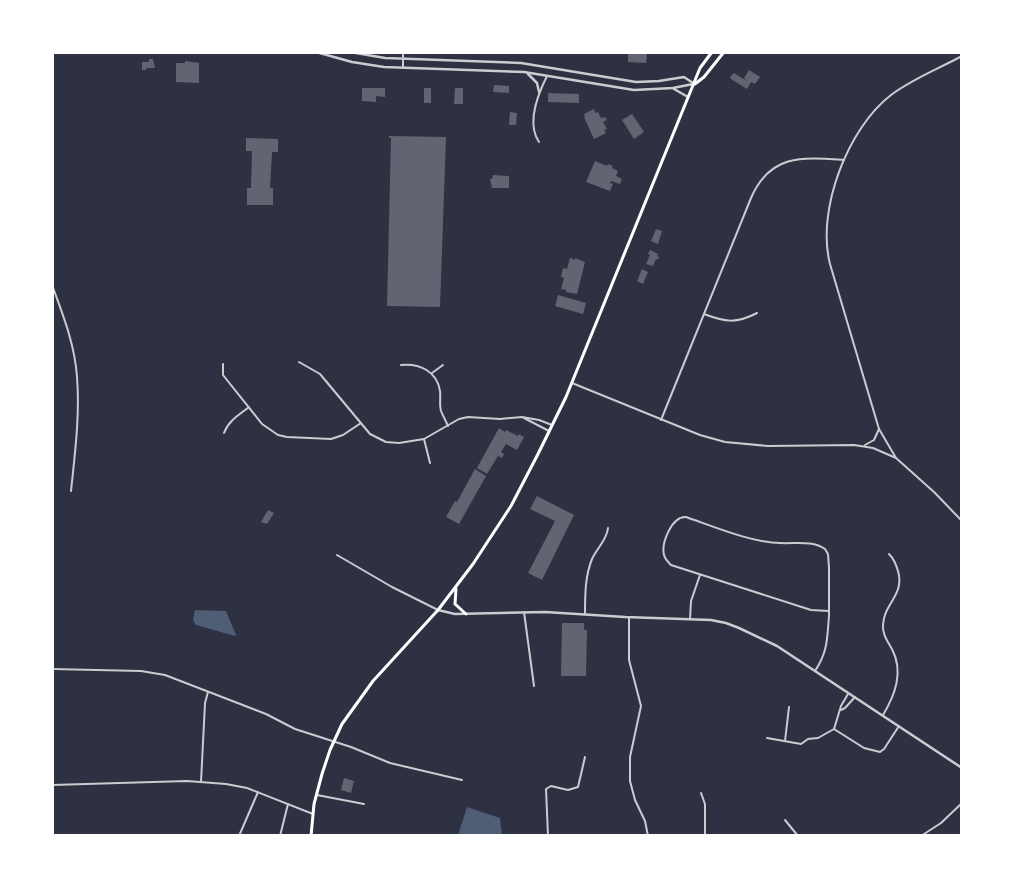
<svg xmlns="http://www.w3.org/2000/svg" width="1014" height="888" font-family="'Times New Roman',serif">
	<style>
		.water { fill: #4f5d75 }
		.building { fill: #626471 }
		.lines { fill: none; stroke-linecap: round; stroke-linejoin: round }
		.minor { stroke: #caccd0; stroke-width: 2 }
		.tertiary { stroke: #caccd0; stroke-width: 2.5 }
		.secondary { stroke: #fff; stroke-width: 3 }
	</style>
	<rect width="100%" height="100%" fill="#2d3142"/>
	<g class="water">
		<path d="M195,610L226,611L236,635L235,636L196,625L193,620Z"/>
		<path d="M467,807L500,818L502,835H458Z"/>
	</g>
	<g class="building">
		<path d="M640,52L647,54L646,63L628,62V53Z"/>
		<path d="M149,59H153L155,68H146V70H142V62H149Z"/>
		<path d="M185,61L199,63V83L176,82V63H185Z"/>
		<path d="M749,70L760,77L755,84L751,82L747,89L731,79L730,77L734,73L747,81L744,78Z"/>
		<path d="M494,85L509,86V93L493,92Z"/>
		<path d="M362,88H385V97L376,96V102L362,101Z"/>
		<rect x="424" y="88" width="7" height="15"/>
		<path d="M455,88H463V104H454Z"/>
		<path d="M548,93L579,94V103L548,102Z"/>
		<path d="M594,109L595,113L598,112L601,118L605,117L607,120L603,122L607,129L604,130L606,133L594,139L584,117L585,116L584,114Z"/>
		<path d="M510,112L517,113L516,125H509Z"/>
		<path d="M632,114L644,132L634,139L622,120Z"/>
		<path d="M389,136L446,137L440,307L387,306L391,138H389Z"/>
		<path d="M246,138L278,139V152H272L270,188H273V205H247V188H251L252,151H246Z"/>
		<path d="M595,161L607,166L608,164L613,166L612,168L618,171L616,176L622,179L620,184L611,181L610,183L613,184L610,191L586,182Z"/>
		<path d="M493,175L509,176V188H492L490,179H492Z"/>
		<path d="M656,229L662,231L658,244L651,241Z"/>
		<path d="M650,250L658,254L657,256L659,257L658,260L656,259L653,266L646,264L650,255L648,254Z"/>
		<path d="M570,258L575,260V258L585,262L577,294L566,292V290L561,289L564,278L561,277L563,268L567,269Z"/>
		<path d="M642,269L648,272L643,284L637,281Z"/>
		<path d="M558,295L586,303L583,314L555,306Z"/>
		<path d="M499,428L505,432L506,430L518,436L519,434L524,437L517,450L506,444L501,452L504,454L502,458L498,456L487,474L477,468Z"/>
		<path d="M475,469L486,476L459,524L446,517L455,501L457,502Z"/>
		<path d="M537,496L574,515L542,580L528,573L555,521L530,509Z"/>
		<path d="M268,510L274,513L267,524L261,522Z"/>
		<path d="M562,623H584V630H587L586,676H561Z"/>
		<path d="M344,778L354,781L351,793L341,790Z"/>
	</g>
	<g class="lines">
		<g class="minor">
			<path d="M403,68V52"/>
			<path d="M539,142C526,123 538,94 547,76"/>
			<path d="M52,285C63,315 75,345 77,377C80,415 75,453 71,491"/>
			<path d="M704,314C725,322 736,324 757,313"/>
			<path d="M299,362L320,374L370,434L386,442L399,443L424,439L459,419L468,417L500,419L522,417L539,420L552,425"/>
			<path d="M223,364V375L262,424L278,435L287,437L331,439L343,435L361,423"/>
			<path d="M401,365C419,363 437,371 440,391C441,397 439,404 441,411C443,416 446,421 448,426"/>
			<path d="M432,373L443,365"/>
			<path d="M572,383L700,435L725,442L768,446L854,445L873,448L896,458L934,492L962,521"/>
			<path d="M524,418L549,431"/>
			<path d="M661,420L751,198C770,154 802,157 844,160"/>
			<path d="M224,433C228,421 239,415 249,407"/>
			<path d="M424,439L430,463"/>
			<path d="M865,445L874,440L879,429"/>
			<path d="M896,458L879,429L830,264C816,210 848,128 891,95C912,79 938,69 962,56"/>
			<path d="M337,555L392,587L438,610"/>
			<path d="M524,612L534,686"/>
			<path d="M585,614C585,596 585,576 592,559C597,548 607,540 608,528"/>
			<path d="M629,618V660L641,706L630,757V781L635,800L645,821L648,836"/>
			<path d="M690,619L691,601L700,575"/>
			<path d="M52,669L141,671L165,675L266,714L295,729L351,747L390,763L462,780"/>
			<path d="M815,671C828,651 827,639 829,616V568L828,554L825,549C813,540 794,544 780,543C753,543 712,526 686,517C672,516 661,543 664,555C665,559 668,562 671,565L811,610L829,611"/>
			<path d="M841,710L845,708L855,697"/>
			<path d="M883,715C895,695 904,672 892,649C888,642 882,634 883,625C884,603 905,595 898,571C896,564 894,559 889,554"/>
			<path d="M834,729L864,748L880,752L884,749L899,726"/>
			<path d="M767,738L801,744L808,739L818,738L834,729L841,706L848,694"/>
			<path d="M785,741L789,707"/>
			<path d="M201,782L205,703L208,692"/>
			<path d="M52,785L187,781L226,784L247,788L313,814"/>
			<path d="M701,793L705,804V836"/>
			<path d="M317,795L364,804"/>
			<path d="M785,820L798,836"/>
			<path d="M239,836L258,792"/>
			<path d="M280,836L288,804"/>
			<path d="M548,836L546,789L551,786L568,790L578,787L585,757"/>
			<path d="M921,836L941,823L962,803"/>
		</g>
		<g class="tertiary">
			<path d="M316,52L352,62L384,67L524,72L634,90L673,88L693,84"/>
			<path d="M350,52L385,58L521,63L636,82L659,81L684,77L693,83"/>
			<path d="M528,74L537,83L539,92"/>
			<path d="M674,89L688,97"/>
			<path d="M438,610L455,614L545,612L625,617L711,620L726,623L739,628L777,646L962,768"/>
		</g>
		<g class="secondary">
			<path d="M695,84L704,77L724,52"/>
			<path d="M456,589L455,604L466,614"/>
			<path d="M311,836L314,804L322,774L330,750L342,724L373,681L438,610L473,564L511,506L538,454L566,397L700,68L712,52"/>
		</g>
	</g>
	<rect width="1014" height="888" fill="none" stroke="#ffffff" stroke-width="108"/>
</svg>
